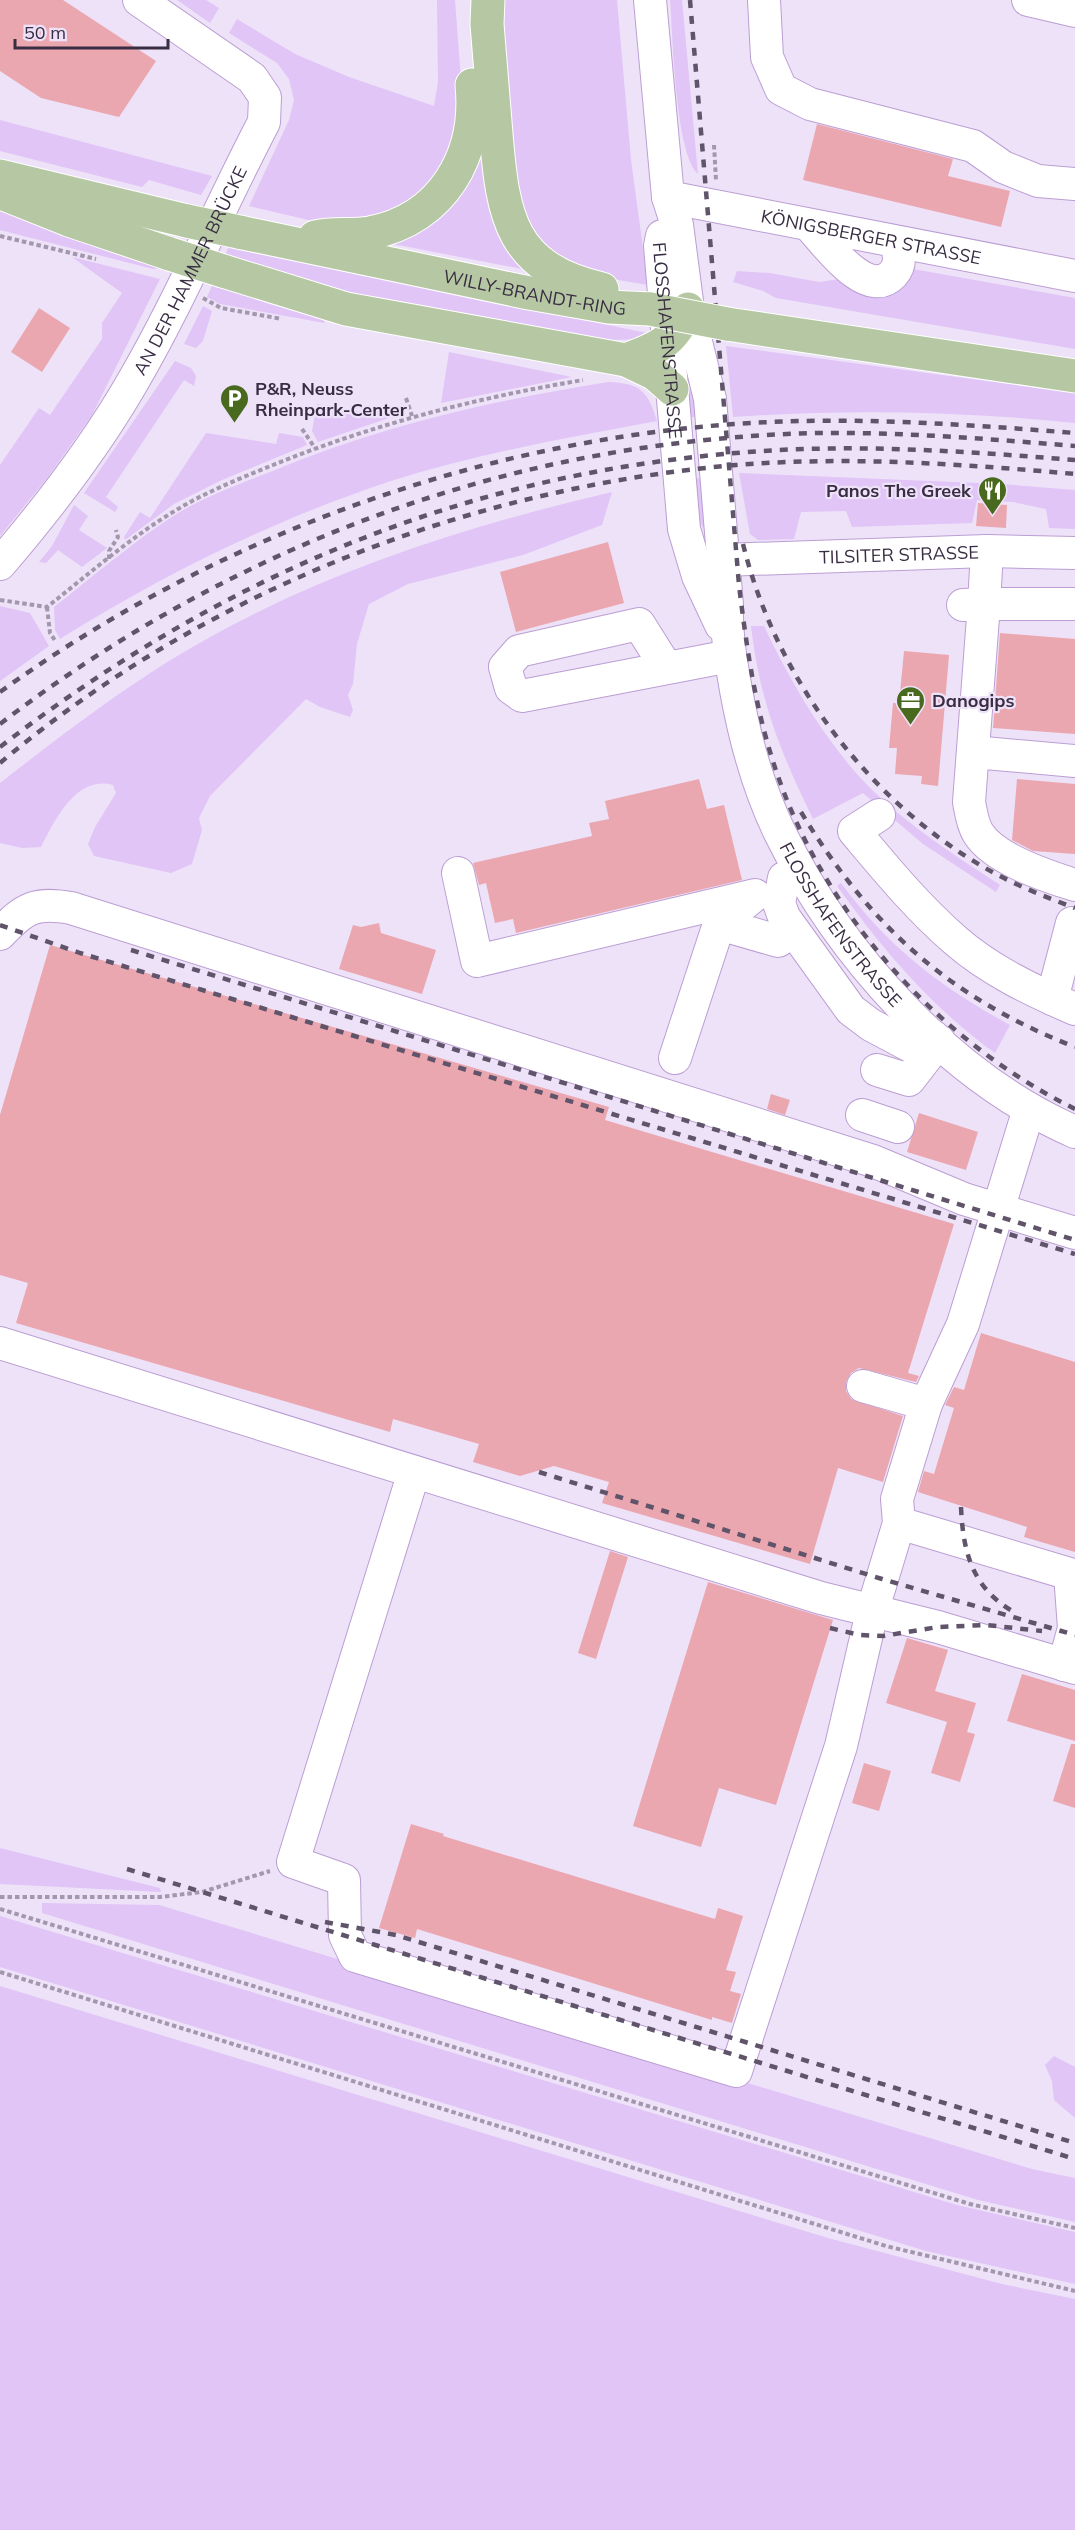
<svg xmlns="http://www.w3.org/2000/svg" width="1075" height="2530" font-family="Mulish,sans-serif">
	<style>
		.green { fill: #e0c5f6 }
		.building { fill: #eaa7b0 }
		.lines { fill: none; stroke-linecap: round; stroke-linejoin: round }
		.minor-casing { stroke: #bb9ed3; stroke-width: 34 }
		.major-casing { stroke: #fff; stroke-width: 35 }
		.path { stroke: #a397ad; stroke-width: 4; stroke-dasharray: 4.5 3; stroke-linecap: butt }
		.minor { stroke: #fff; stroke-width: 32 }
		.major { stroke: #b6c8a3; stroke-width: 33 }
		.rail { stroke: #60546a; stroke-width: 4.5; stroke-dasharray: 8 8; stroke-linecap: butt }
		.major-bridge-casing { stroke: #fff; stroke-width: 35; stroke-linecap: butt }
		.major-bridge { stroke: #b6c8a3; stroke-width: 33 }
		.labels { text-anchor: middle; dominant-baseline: central; stroke-width: 4.5; stroke-linejoin: round; paint-order: stroke }
		.street-label { font-size: 18px; fill: #392d43; stroke: #eee2f9 }
		.poi-label { font-size: 18px; font-weight: bold; fill: #392d43; stroke: #eee2f9; text-anchor: start }
	</style>
	<rect width="100%" height="100%" fill="#eee2f9"/>
	<g class="green">
		<path d="M177,0H206L219,8L210,23Z"/>
		<path d="M437,0H455L463,106L440,177L394,214L334,226L249,206L289,120L294,100L289,79L277,63L229,33L237,19L295,54L349,77L434,106L438,82Z"/>
		<path d="M500,0H617L631,160L648,285L607,278L544,249L521,217L511,179Z"/>
		<path d="M670,0H682L698,174C675,153 673,36 670,0Z"/>
		<path d="M0,120L212,176L201,195L149,180L142,187L0,151Z"/>
		<path d="M478,131L532,271L388,243Z"/>
		<path d="M0,205L166,267L153,269L0,230Z"/>
		<path d="M228,248L652,334L643,339L611,340L378,297L375,303L224,259Z"/>
		<path d="M72,257L160,279L92,415L48,477L0,536V465L39,408L50,415L102,339V323L122,293Z"/>
		<path d="M913,269L1075,298V349L776,298L763,291L733,282L737,271L770,273L819,282Z"/>
		<path d="M213,283L325,319L324,323L220,304L207,297Z"/>
		<path d="M203,306L212,311L203,341L196,348L184,344Z"/>
		<path d="M682,346L700,416L687,418Z"/>
		<path d="M726,346L1075,393V423C960,411 848,409 733,417Z"/>
		<path d="M449,352L572,377L441,403Z"/>
		<path d="M175,361L191,368L196,376L194,386L184,380L106,497L118,507L115,512L84,493Z"/>
		<path d="M608,382C640,383 648,391 657,421C568,438 478,453 391,481C274,520 165,573 60,639L55,630L54,607C95,575 135,540 178,513C207,496 239,484 270,472C381,426 490,401 608,382Z"/>
		<path d="M317,404L392,417L318,442L312,431Z"/>
		<path d="M206,433L276,444L279,433L303,437L307,445L222,480L174,504L125,540L124,537L140,512L150,518Z"/>
		<path d="M739,473L1002,484L1075,490V529L1049,528L1046,509L1013,502L977,500L972,523L852,527L846,511L801,512L794,539L758,540L750,534Z"/>
		<path d="M705,477L710,537C695,520 694,501 691,480Z"/>
		<path d="M612,492L602,525L523,555L408,584L369,604L357,644L353,684L348,695L353,710L350,717L320,707L306,699L210,796L199,818L202,830L192,864L171,873L94,856L88,844L95,827L116,793L113,785C76,775 55,820 41,847L22,848L0,843V783C55,740 110,698 169,661C305,577 458,528 612,492Z"/>
		<path d="M74,505L88,516L79,530L107,548L82,567L58,550L46,563L39,562L52,546Z"/>
		<path d="M0,606L30,613L49,646L0,681Z"/>
		<path d="M751,626H764C789,679 818,729 856,773C896,818 950,852 1000,885L996,892L923,844L863,793L813,819C780,751 760,702 751,626Z"/>
		<path d="M841,883C888,947 940,987 1010,1025L995,1053C931,1007 883,950 837,886Z"/>
		<path d="M0,1848L160,1888L161,1892L0,1884Z"/>
		<path d="M42,1903L159,1905L1032,2169L1075,2178V2222L978,2200L42,1913Z"/>
		<path d="M0,1916L957,2205L1075,2232V2284L926,2251L0,1967Z"/>
		<path d="M0,1986L828,2238L1002,2284L1075,2299V2530H0Z"/>
		<path d="M1054,2056L1075,2067V2118L1054,2100L1052,2081L1045,2065Z"/>
	</g>
	<g class="building">
		<path d="M0,0H63L156,61L119,117L41,98L0,71Z"/>
		<path d="M817,124L953,159L948,176L1010,191L1001,227L803,180Z"/>
		<path d="M39,308L70,328L42,372L11,352Z"/>
		<path d="M978,503L1007,505L1006,528L976,526Z"/>
		<path d="M608,542L624,603L516,632L500,572Z"/>
		<path d="M1000,633L1075,639V734L993,728Z"/>
		<path d="M904,651L949,655L938,786L921,784L922,776L895,774L897,748H889L893,703H899Z"/>
		<path d="M699,779L707,809L724,805L742,880L516,933L513,919L495,923L486,883L479,885L473,863L592,836L589,823L609,819L605,801Z"/>
		<path d="M1017,779L1075,784V854L1033,851L1012,840Z"/>
		<path d="M379,923L381,933L436,950L422,994L339,969L353,925L361,927Z"/>
		<path d="M50,945L609,1107L605,1120L954,1224L908,1373L919,1376L916,1382L859,1368L851,1373L846,1382V1391L851,1399L903,1416L883,1482L838,1468L810,1564L602,1503L609,1482L554,1466L520,1476L473,1462L479,1444L393,1419L390,1432L16,1323L28,1283L0,1275V1115Z"/>
		<path d="M771,1094L790,1100L785,1115L767,1109Z"/>
		<path d="M919,1113L978,1132L966,1170L907,1152Z"/>
		<path d="M981,1333L1075,1362V1552L1024,1537L1027,1527L918,1492L924,1471L934,1474L954,1408L945,1405L954,1387L964,1390Z"/>
		<path d="M610,1551L628,1557L596,1659L578,1653Z"/>
		<path d="M708,1582L833,1620L776,1805L719,1788L701,1847L633,1826Z"/>
		<path d="M907,1638L948,1650L935,1691L976,1703L967,1732L975,1734L960,1782L931,1773L947,1722L886,1703Z"/>
		<path d="M1022,1674L1075,1690V1741L1007,1721Z"/>
		<path d="M1071,1744H1075V1808L1053,1801Z"/>
		<path d="M864,1763L891,1771L879,1811L852,1803Z"/>
		<path d="M411,1824L444,1834L443,1836L715,1919L718,1908L743,1916L726,1970L736,1972L730,1991L741,1994L732,2023L712,2017V2020L417,1929L415,1938L379,1928Z"/>
	</g>
	<g class="lines">
		<defs>
			<g id="minor">
				<path id="s1" d="M650,0L668,197L677,225L688,309L710,399L727,605C726,635 731,661 736,690C745,740 758,788 780,833C840,955 949,1077 1075,1132"/>
				<path d="M764,0L767,57L781,89L810,104L973,146L1003,167L1038,181L1075,184"/>
				<path d="M1028,0L1075,11"/>
				<path id="s2" d="M668,197L1075,276"/>
				<path d="M809,225C825,242 867,302 893,274C902,264 899,254 896,243"/>
				<path id="s3" d="M662,236L660,246L684,529L698,576L721,625"/>
				<path d="M987,551L984,604H1075"/>
				<path id="s4" d="M723,560L987,551L1075,553"/>
				<path id="s5" d="M0,564C48,508 95,447 132,383C181,299 219,208 264,122L265,97L252,78L139,0"/>
				<path d="M963,605L984,604L969,802C971,812 972,823 978,833C994,859 1046,876 1075,885"/>
				<path d="M666,667L639,624L519,651L505,667L511,688L522,696L730,656"/>
				<path d="M973,752L1075,761"/>
				<path d="M879,815L854,831C886,869 917,907 955,940C989,970 1033,991 1075,1009"/>
				<path d="M458,873L477,961L755,895"/>
				<path d="M784,878L779,903L784,917L851,1010L871,1025L918,1050L924,1049L934,1037"/>
				<path d="M719,924L778,941L793,931"/>
				<path d="M0,934C25,907 36,902 71,908L873,1161L964,1199L1075,1233"/>
				<path d="M1052,999L1072,923"/>
				<path d="M675,1058L719,924L751,898"/>
				<path d="M877,1070L909,1080L939,1041"/>
				<path d="M862,1115L898,1127"/>
				<path d="M0,1343L821,1598L938,1627L1075,1668"/>
				<path d="M863,1386L926,1404"/>
				<path d="M414,1472L293,1862L344,1880L345,1935L355,1956L736,2071L841,1746L872,1612L899,1523L897,1499L926,1404L963,1324L1029,1109"/>
				<path d="M899,1523L1070,1574L1074,1628L1064,1665"/>
			</g>
			<g id="major">
				<path d="M488,0L487,24C490,61 493,98 496,134C503,217 510,268 602,289"/>
				<path d="M0,176L187,221"/>
				<path d="M4,194L69,220L170,254"/>
				<path id="s6" d="M239,232L529,293L609,307L650,309"/>
				<path d="M315,237C333,233 352,236 370,233C443,219 479,155 472,85"/>
				<path d="M223,271L346,309L626,360L655,374L672,389"/>
				<path d="M727,324L1075,376"/>
				<path d="M626,360C660,347 672,343 688,309"/>
			</g>
		</defs>
		<use href="#minor" class="minor-casing"/>
		<use href="#major" class="major-casing"/>
		<g class="path">
			<path d="M714,145L716,180"/>
			<path d="M0,236L96,259"/>
			<path d="M203,298L221,308L282,319"/>
			<path d="M406,398L412,416"/>
			<path d="M302,429L315,448"/>
			<path d="M109,559V551L118,537L116,530"/>
			<path d="M0,600L47,607C89,574 132,536 178,509C208,491 241,478 273,465C374,424 476,398 583,380"/>
			<path d="M47,607L50,633L56,642"/>
			<path d="M0,1897H160L202,1892L270,1871"/>
			<path d="M0,1909L970,2204L1075,2228"/>
			<path d="M0,1972L886,2246L1075,2291"/>
		</g>
		<use href="#minor" class="minor"/>
		<use href="#major" class="major"/>
		<g class="rail">
			<path d="M690,0L739,585C746,643 754,700 771,755C817,907 934,1039 1075,1109"/>
			<path d="M743,544C775,675 864,796 980,865C1010,883 1043,896 1075,908"/>
			<path d="M0,692C213,538 472,443 734,424C848,416 962,424 1075,433"/>
			<path d="M0,724C239,541 516,440 817,433C903,432 990,439 1075,446"/>
			<path d="M0,747C221,577 457,476 736,453C849,443 963,451 1075,460"/>
			<path d="M0,763C206,590 469,488 736,465C848,456 963,464 1075,474"/>
			<path d="M801,812C870,926 949,998 1075,1047"/>
			<path d="M0,925L80,953L1075,1254"/>
			<path d="M131,950L1075,1240"/>
			<path d="M539,1472L882,1579L1075,1635"/>
			<path d="M961,1507C963,1552 972,1588 1014,1612"/>
			<path d="M830,1628L860,1635L883,1636L938,1627L986,1625L1042,1631"/>
			<path d="M127,1869L1075,2159"/>
			<path d="M325,1922L396,1935L1075,2143"/>
		</g>
		<defs>
			<g id="major-bridge">
				<path d="M187,221L239,232"/>
				<path d="M170,254L223,271"/>
				<path d="M650,309L727,324"/>
			</g>
		</defs>
		<use href="#major-bridge" class="major-bridge-casing"/>
		<use href="#major-bridge" class="major-bridge"/>
	</g>
	<defs>
		<symbol id="parking-pin" viewBox="-11 -11 22 30"><path d="M0 17L-7.5 6A9.5 9.5 0 1 1 7.5 6Z" fill="#49691f" stroke="#eee2f9"/><path d="M-3.5-5.5H1a3.5 3.5 0 0 1 0 7H-1V5.5H-3.5ZM-1-3.4V-.6H.8a1.4 1.4 0 0 0 0-2.8Z" fill="#fff"/></symbol>
		<symbol id="restaurant-pin" viewBox="-11 -11 22 30"><path d="M0 17L-7.5 6A9.5 9.5 0 1 1 7.5 6Z" fill="#49691f" stroke="#eee2f9"/><path d="M-5-6h1v4h1v-4h1v4h1v-4h1v5L-1.5 .5V6h-2V.5L-5-1ZM5-6V6H3V1.5H1.5Q1.5-4 5-6Z" fill="#fff"/></symbol>
		<symbol id="office-pin" viewBox="-11 -11 22 30"><path d="M0 17L-7.5 6A9.5 9.5 0 1 1 7.5 6Z" fill="#49691f" stroke="#eee2f9"/><path d="M-6-3h4V-5.5h4V-3h4V5H-6ZM-1-4.5V-3h2v-1.5ZM-6 0V1H6V0Z" fill="#fff"/></symbol>
	</defs>
	<g fill-rule="evenodd">
		<use href="#parking-pin" x="218" y="382" width="33" height="45"/>
		<use href="#restaurant-pin" x="976" y="474" width="33" height="45"/>
		<use href="#office-pin" x="894" y="684" width="33" height="45"/>
	</g>
	<g class="labels">
		<g class="street-label">
			<text stroke="none"><textPath href="#s2" startOffset="207">KÖNIGSBERGER STRASSE</textPath></text>
			<text stroke="none"><textPath href="#s5" startOffset="351">AN DER HAMMER BRÜCKE</textPath></text>
			<text stroke="none"><textPath href="#s6" startOffset="302">WILLY-BRANDT-RING</textPath></text>
			<text stroke="none"><textPath href="#s3" startOffset="105">FLOSSHAFENSTRASSE</textPath></text>
			<text stroke="none"><textPath href="#s4" startOffset="176">TILSITER STRASSE</textPath></text>
			<text stroke="none"><textPath href="#s1" startOffset="957">FLOSSHAFENSTRASSE</textPath></text>
		</g>
		<g class="poi-label">
			<text x="255" y="388">P&amp;R, Neuss<tspan x="255" dy="21">Rheinpark-Center</tspan></text>
			<text x="971" y="490" text-anchor="end">Panos The Greek</text>
			<text x="932" y="700">Danogips</text>
		</g>
	</g>
	<path d="M15 39v9h153v-9" fill="none" stroke="#392d43" stroke-width="3"/>
	<text x="24" y="39" font-size="18" fill="#392d43" stroke="#eee2f9" stroke-width="4.5" paint-order="stroke">50 m</text>
</svg>
